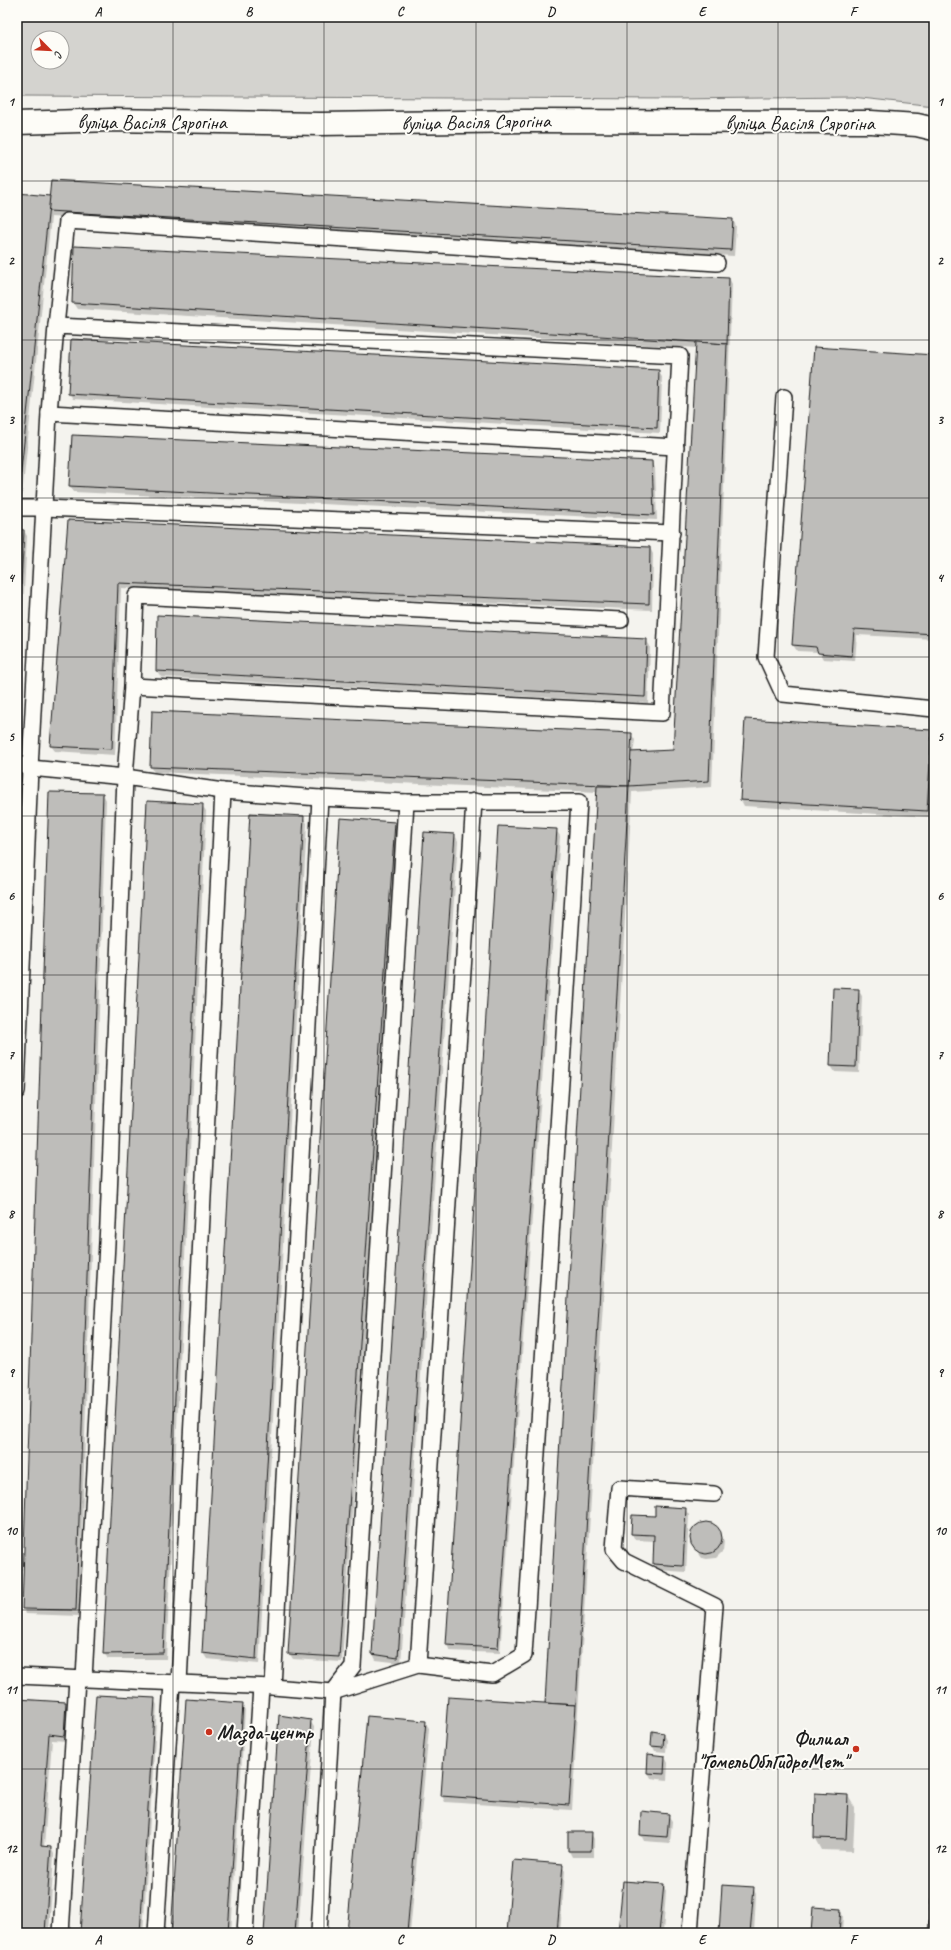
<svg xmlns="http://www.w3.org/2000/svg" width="951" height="1950" font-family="Caveat,sans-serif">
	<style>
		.green { fill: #d4d3cf; stroke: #787876; fill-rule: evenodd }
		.shadow { fill: #0003 }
		.building { fill: #bebdba; stroke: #1c1c1c }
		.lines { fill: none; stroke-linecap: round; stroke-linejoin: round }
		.service-casing { stroke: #1c1c1c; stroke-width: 18 }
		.minor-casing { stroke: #1c1c1c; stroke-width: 25 }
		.service { stroke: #fdfcf7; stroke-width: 15 }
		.minor { stroke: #fdfcf7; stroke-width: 22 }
		.grid { fill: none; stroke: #1c1c1c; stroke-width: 1; stroke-opacity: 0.55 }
		.poi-dot { fill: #c8321e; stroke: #fdfcf7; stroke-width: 1.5 }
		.labels { text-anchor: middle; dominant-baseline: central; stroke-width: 4; stroke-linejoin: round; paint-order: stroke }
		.street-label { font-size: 20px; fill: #1c1c1c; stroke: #fdfcf7 }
		.poi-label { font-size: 20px; font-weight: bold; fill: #1c1c1c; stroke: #fdfcf7; text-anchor: start }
		.neatline { fill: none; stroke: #1c1c1c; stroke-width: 1.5 }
		.grid-label { font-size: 13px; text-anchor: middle; font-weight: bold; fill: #1c1c1c }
	</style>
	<rect width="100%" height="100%" fill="#f4f3ee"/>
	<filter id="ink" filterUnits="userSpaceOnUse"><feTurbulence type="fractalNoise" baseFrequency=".025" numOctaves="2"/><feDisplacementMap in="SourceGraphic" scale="8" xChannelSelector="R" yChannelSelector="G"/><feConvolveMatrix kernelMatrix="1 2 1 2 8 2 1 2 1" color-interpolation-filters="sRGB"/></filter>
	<g filter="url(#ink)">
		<path class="green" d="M17,17H934V106L852,97L675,99L17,96ZM38,38H62V62H38Z"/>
		<g class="shadow">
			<path d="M17,194L51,197L733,220L736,226L734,256L51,217L22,496L17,495Z"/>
			<path d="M729,278L732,284L712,787L632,792L606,1253L572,1810L445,1802L442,1796L546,1705L598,792L154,772L151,766L631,734L635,740L633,753L674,751L697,348L77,309L73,303Z"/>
			<path d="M934,356V639L857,635L855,661L823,659L819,652L797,651L793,645Z"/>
			<path d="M658,371L662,377L660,433L73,399L69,393Z"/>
			<path d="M652,462L655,468L657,520L74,492L70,486Z"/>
			<path d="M69,521L650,548L653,554L652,610L121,588L115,755L55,751L51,746Z"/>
			<path d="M17,530L24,531L27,536L17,718Z"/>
			<path d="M646,640L650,646L648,703L161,677L157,671Z"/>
			<path d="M931,731L934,736V745L929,817L744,806L741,800Z"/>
			<path d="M103,794L106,800L79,1616L26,1614L23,1608Z"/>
			<path d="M202,805L206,811L166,1659H108L104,1653Z"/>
			<path d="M303,817L307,823L259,1664L207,1659L203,1653Z"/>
			<path d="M395,823L398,829L342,1662L293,1659L289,1653Z"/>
			<path d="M499,827L556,830L560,836L500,1653L450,1651L447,1645Z"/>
			<path d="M455,835L458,841L401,1663L376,1660L373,1654Z"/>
			<path d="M858,990L862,996L859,1073L835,1072L831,1066Z"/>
			<path d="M685,1509L689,1515L686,1572L657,1570L654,1564L655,1541L635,1540L632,1534L656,1517Z"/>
			<path d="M700,1523L711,1524L718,1530L724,1541L723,1551L716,1558L707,1559L702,1558L692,1544L691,1534L696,1526Z"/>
			<path d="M154,1699L157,1705L143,1933H81Z"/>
			<path d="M17,1700L65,1703L69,1709L66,1741L52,1740L44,1847L51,1848L54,1854L49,1933H17Z"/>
			<path d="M242,1704L245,1710L231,1933H172Z"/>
			<path d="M310,1721L314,1727L298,1933H265Z"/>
			<path d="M425,1722L429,1728L410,1933H348Z"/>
			<path d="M664,1734L667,1740L666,1752L655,1751L652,1745Z"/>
			<path d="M665,1757L668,1763L667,1780L651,1778L648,1772Z"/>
			<path d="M848,1796L855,1808L853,1851L822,1850L815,1837Z"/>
			<path d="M668,1815L672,1821L670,1843L644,1841L641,1835Z"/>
			<path d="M591,1833L594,1839V1857H572L569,1851Z"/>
			<path d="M562,1865L565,1871L560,1933H508Z"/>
			<path d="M663,1885L666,1891L663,1933H619Z"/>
			<path d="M753,1888L756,1894L754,1933H720Z"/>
			<path d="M840,1910L843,1916L842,1933H812Z"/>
		</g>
		<g class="building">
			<path d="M51,180L733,219L731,250L48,211Z"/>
			<path d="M17,193L50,196L19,490H17Z"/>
			<path d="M74,246L729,278L727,344L72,303Z"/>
			<path d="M71,339L659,370L657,428L68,394Z"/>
			<path d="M696,342L727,344L709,781L629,786L630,752L673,750Z"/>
			<path d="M814,347L934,355V634L854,629L852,656L818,653L816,647L792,645Z"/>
			<path d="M72,435L652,461L654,515L69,486Z"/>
			<path d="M68,520L650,547L649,604L118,583L112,749L50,746Z"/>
			<path d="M17,529L24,530L17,660Z"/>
			<path d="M157,615L647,639L645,697L156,671Z"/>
			<path d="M152,711L632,733L629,786L150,767Z"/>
			<path d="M745,719L932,730L927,811L740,800Z"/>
			<path d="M597,786H629L576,1705L545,1703Z"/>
			<path d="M49,792L103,793L76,1610L22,1609Z"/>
			<path d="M147,801L203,804L163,1653L103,1654Z"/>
			<path d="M250,813L304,816L256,1659L202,1653Z"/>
			<path d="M340,818L395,822L339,1657L288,1654Z"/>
			<path d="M498,826L557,829L498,1648L446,1645Z"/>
			<path d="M424,832L455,834L398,1658L372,1654Z"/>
			<path d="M833,988L859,989L856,1067L830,1066Z"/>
			<path d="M655,1506L686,1508L683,1566L653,1564L654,1535L631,1534L632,1515L655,1516Z"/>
			<circle cx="706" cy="1538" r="16"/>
			<path d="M96,1695L155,1698L140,1933H80Z"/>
			<path d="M448,1697L576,1705L569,1805L441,1796Z"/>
			<path d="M17,1699L66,1702L64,1736L49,1734L41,1846L51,1847L45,1933H17Z"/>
			<path d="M186,1699L243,1703L228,1933H171Z"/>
			<path d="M279,1715L311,1720L295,1933H264Z"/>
			<path d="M367,1716L426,1721L407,1933H347Z"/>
			<path d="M652,1731L664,1733L663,1747L651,1746Z"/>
			<path d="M648,1754L665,1756L664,1774L647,1773Z"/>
			<path d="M815,1793L848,1795L846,1839L814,1838Z"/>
			<path d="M641,1811L669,1814L667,1837L640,1835Z"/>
			<path d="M568,1832H592L591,1851H568Z"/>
			<path d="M513,1860L563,1864L557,1933H507Z"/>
			<path d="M623,1881L664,1884L659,1933H618Z"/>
			<path d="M722,1885L754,1887L750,1933H719Z"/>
			<path d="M931,1898L934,1899V1933H928Z"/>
			<path d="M813,1907L841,1909L839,1933H811Z"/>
		</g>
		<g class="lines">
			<defs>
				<g id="service">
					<path d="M56,326L67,221L717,263"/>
					<path d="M784,397L766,657L783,694L934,709"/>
					<path d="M49,413L676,447"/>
					<path d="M17,508H44L672,533"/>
					<path d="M17,764L30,768L49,413L56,326L680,356L662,713L132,686L136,596L621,620"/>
					<path d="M17,1091L30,768L125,777L223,791L320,798L406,802H579L524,1655L492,1674L418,1665L333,1692L273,1687L17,1676"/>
					<path d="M418,1665L474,801"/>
					<path d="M84,1679L108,1224L125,777L132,686"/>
					<path d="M179,1683L223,791"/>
					<path d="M273,1687L320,798"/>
					<path d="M61,1933L77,1679"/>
					<path d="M156,1933L172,1683"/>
					<path d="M245,1933L261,1687"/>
					<path d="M319,1933L333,1692L353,1666L406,802"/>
					<path d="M690,1933L715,1606L624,1561L614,1549L619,1488L714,1494"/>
				</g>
				<path id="minor" d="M17,123L111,120L320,124L527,121L871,122L917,125L934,129"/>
			</defs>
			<use href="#service" class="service-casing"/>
			<use href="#minor" class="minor-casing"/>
			<use href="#service" class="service"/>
			<use href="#minor" class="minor"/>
		</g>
	</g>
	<path class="grid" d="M173,17V1933M324,17V1933M476,17V1933M627,17V1933M778,17V1933M17,181H934M17,340H934M17,498H934M17,657H934M17,816H934M17,975H934M17,1134H934M17,1293H934M17,1452H934M17,1610H934M17,1769H934"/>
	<g class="poi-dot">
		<circle cx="209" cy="1732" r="4"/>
		<circle cx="856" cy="1749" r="4"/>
	</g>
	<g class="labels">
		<g class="street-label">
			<text x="152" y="122">вуліца Васіля Сярогіна</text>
			<text transform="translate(476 122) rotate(-1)">вуліца Васіля Сярогіна</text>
			<text x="800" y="123">вуліца Васіля Сярогіна</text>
		</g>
		<g class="poi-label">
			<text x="217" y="1732">Мазда-центр</text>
			<text x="848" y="1738" text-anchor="end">Филиал<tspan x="848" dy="23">"ГомельОблГидроМет"</tspan></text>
		</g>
	</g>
	<rect width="951" height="1950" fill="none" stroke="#fdfcf7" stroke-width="44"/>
	<g transform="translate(50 50) rotate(114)"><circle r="19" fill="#fdfcf7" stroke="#a3a29f"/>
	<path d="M0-3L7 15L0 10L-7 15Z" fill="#c8321e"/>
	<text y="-6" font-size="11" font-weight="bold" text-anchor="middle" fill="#1c1c1c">С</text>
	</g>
	<rect x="22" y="22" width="907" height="1906" class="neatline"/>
	<g class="grid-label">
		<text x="98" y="16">A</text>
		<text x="249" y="16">B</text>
		<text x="400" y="16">C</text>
		<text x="551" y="16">D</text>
		<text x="702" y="16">E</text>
		<text x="853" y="16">F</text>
		<text x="11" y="106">1</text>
		<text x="940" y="106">1</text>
		<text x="11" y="265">2</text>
		<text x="940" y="265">2</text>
		<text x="11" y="424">3</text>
		<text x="940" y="424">3</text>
		<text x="11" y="582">4</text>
		<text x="940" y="582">4</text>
		<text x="11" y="741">5</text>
		<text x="940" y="741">5</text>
		<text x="11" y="900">6</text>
		<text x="940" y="900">6</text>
		<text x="11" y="1059">7</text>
		<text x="940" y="1059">7</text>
		<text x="11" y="1218">8</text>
		<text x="940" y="1218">8</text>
		<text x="11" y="1377">9</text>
		<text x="940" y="1377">9</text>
		<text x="11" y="1535">10</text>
		<text x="940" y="1535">10</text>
		<text x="11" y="1694">11</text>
		<text x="940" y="1694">11</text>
		<text x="11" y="1853">12</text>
		<text x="940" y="1853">12</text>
		<text x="98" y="1944">A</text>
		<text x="249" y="1944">B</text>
		<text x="400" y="1944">C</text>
		<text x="551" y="1944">D</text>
		<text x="702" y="1944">E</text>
		<text x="853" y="1944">F</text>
	</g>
</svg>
